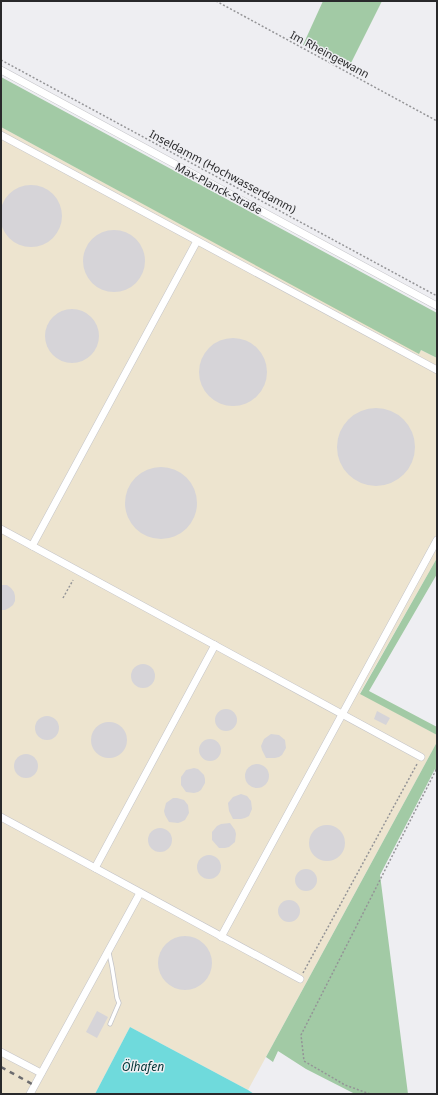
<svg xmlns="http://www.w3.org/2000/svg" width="438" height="1095" font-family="'Noto Sans',sans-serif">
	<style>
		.industrial { fill: #ede4cf }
		.green { fill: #a2caa5 }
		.water { fill: #6fdadc }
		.building { fill: #d6d4d8 }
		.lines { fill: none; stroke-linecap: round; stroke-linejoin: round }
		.lane-casing { stroke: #c4c4c8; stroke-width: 5 }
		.street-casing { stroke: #c4c4c8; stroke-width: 8 }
		.path { stroke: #949497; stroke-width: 1.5; stroke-dasharray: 2 2; stroke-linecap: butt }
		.lane { stroke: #fff; stroke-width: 3.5 }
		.street { stroke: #fff; stroke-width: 7 }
		.rail { stroke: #6c6c6f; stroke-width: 2.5; stroke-dasharray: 5 5; stroke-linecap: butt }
		.labels { text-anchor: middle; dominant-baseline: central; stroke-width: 3; stroke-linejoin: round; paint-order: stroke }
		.street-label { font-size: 11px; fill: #29292b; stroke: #eeeef2 }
		.water-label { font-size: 12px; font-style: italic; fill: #003334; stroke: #eeeef2 }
	</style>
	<rect width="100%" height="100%" fill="#eeeef2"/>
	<path class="industrial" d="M1,127L419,353L421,350L437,358V558L360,693L437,735V742L248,1090L130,1027L95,1094H1Z"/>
	<g class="green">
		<path d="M323,1H382L348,69L303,45Z"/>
		<path d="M1,77L437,313V358L421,350L419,354L1,127Z"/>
		<path d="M437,558V574L369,691L437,727V735L360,694Z"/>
		<path d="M437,742V776L435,769L380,875L408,1094H355L306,1069L278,1051L273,1062L266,1057Z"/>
	</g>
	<path class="water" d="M130,1027L248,1090L254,1094H95Z"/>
	<g class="building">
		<circle cx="31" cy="216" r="31"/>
		<circle cx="114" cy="261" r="31"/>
		<circle cx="72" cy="336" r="27"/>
		<circle cx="233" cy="372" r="34"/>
		<circle cx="376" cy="447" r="39"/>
		<circle cx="161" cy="503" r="36"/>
		<path d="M1,585H7L11,588L14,592L15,596V601L13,605L9,608L5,610H1Z"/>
		<circle cx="143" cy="676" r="12"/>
		<circle cx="226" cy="720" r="11"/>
		<path d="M377,711L390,718L386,725L374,719Z"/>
		<circle cx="47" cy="728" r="12"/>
		<circle cx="109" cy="740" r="18"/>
		<path d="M271,734L279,735L285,740L286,748L282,755L279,757L275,758H266L262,750L261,746L264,739Z"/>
		<circle cx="210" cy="750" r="11"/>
		<circle cx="26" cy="766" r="12"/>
		<circle cx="257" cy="776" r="12"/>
		<path d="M194,768L198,769L204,775L205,779V783L201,790L198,792L194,793L186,792L181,785V777L186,770Z"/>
		<path d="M241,794L247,796L251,801L252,809L249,816L245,818L241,819H233L229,811L228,803L233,797Z"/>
		<path d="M173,798H177L184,800L188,805L189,813L185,820L181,822L178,823L169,822L165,815L164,811L166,803Z"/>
		<path d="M230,823L235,830L236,834L235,842L229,847L225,848H219L212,840V832L217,826L221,824Z"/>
		<circle cx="327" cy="843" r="18"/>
		<circle cx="160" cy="840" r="12"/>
		<circle cx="209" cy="867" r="12"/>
		<circle cx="306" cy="880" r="11"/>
		<circle cx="289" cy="911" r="11"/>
		<circle cx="185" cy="963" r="27"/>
		<path d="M97,1011L108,1017L97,1038L86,1032Z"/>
	</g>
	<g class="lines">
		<defs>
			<path id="lane" d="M109,953L112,967L117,998L119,1003L110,1024"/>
			<g id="street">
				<path d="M1,70L437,306"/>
				<path d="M1,135L437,370"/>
				<path d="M1,529L421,757"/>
				<path d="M32,546L197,241"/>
				<path d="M1,817L300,979"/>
				<path d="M95,868L215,645"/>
				<path d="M221,937L437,540"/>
				<path d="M1,1052L41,1073"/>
				<path d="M30,1094L140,893"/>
			</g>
		</defs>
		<use href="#lane" class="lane-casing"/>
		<use href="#street" class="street-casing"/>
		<g class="path">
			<path d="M216,1L437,121"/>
			<path d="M1,60L437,296"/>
			<path d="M63,598L73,580"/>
			<path d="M303,973L417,764"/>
			<path d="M370,1094L345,1085L304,1061L301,1035L437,768"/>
		</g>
		<use href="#lane" class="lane"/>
		<use href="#street" class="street"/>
		<path class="rail" d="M1,1067L32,1084"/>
	</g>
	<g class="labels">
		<g class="street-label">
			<text transform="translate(330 54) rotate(28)">Im Rheingewann</text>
			<text transform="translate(223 171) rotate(28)">Inseldamm (Hochwasserdamm)</text>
			<text transform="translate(219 188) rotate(28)">Max-Planck-Straße</text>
		</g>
		<g class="water-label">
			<text x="143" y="1066">Ölhafen</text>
		</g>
	</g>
	<rect width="438" height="1095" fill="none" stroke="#29292b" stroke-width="4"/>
</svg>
